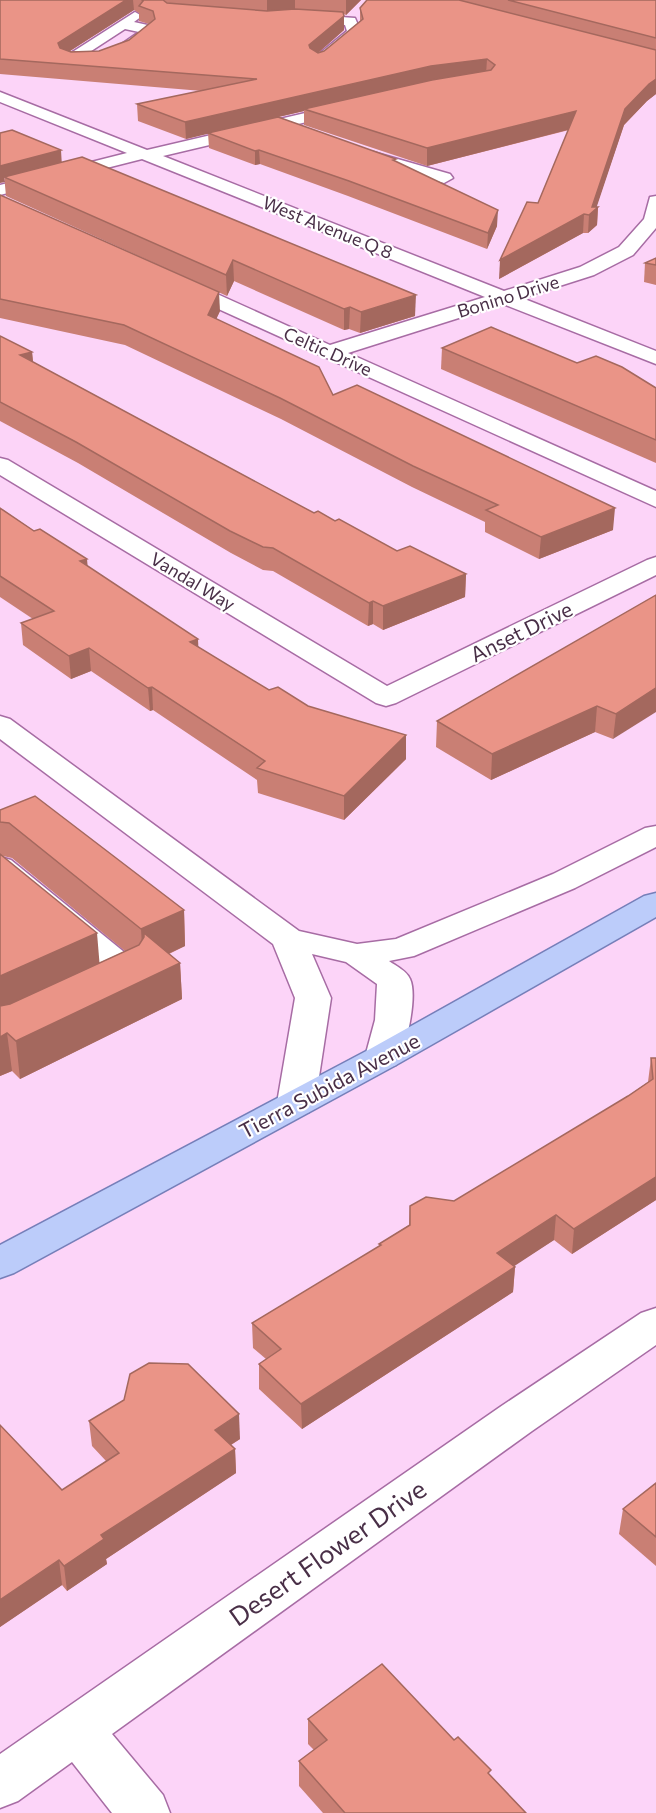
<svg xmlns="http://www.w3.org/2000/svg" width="656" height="1813" font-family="Commissioner,sans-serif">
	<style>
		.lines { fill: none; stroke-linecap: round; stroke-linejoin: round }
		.minor-casing { stroke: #a76ca4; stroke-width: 3 }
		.major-casing { stroke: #767fb9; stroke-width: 3 }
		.minor { fill: #fff; fill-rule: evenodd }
		.major { fill: #bcccfa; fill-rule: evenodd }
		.wall { fill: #c97f74; fill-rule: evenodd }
		.shaded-wall { fill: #a4685e }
		.building { fill: #ea9487; stroke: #a4685e; stroke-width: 1.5 }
		.labels { text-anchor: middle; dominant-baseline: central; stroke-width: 4.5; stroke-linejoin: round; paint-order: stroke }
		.far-street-label { font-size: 18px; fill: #492f47; stroke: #fff }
		.street-label { font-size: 21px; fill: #492f47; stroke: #fff }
		.near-street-label { font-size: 26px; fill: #492f47; stroke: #fff }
	</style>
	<rect width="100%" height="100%" fill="#fcd4f8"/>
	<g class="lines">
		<defs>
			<g id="minor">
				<path d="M135,12L142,16L134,22L152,26L154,32C135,55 107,67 77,65C70,65 65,65 60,60ZM125,29L139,32L106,55L82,57Z"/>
				<path d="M299,14L355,18L361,32L329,60H319L317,57L319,54L347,31L345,25L294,21V15Z"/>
				<path d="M0,92L147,150L348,103L353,105L356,108L353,111L163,156L504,291L580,267L619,247L644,219L650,197L656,196V228L633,255L594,275L522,298L656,351V364L503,304L348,353L656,491V507L172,288L169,284L172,280H186L330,345L485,297L142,159L0,195V185L127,153L0,102Z"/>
				<path d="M373,152L450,174L453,178L444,183L367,161L365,157Z"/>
				<path d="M0,458L8,460L387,686L647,560L656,557V575L396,703L386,706L376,703L0,475Z"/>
				<path d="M0,716L10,719L299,931L357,944L396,939L553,874L645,828L656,826V847L575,888L414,956L389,961C396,966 407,971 410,979C418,996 406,1050 396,1065L383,1069L370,1065L365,1057L375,1020L377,984L346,962L312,954L331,998L315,1103L309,1112L296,1115L283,1112L277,1103L295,998L273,944L0,739Z"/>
				<path d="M0,857L11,860L140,965L145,972C135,987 113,993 96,989L91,981L96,973L104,970L0,883Z"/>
				<path d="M656,1308V1345L532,1431L112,1734L163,1795L170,1813H112L72,1762L18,1801L0,1808V1754L500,1407L641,1313Z"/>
			</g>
			<path id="major" d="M656,893V917L396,1065L14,1273L0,1278V1245L370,1049L644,896Z"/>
		</defs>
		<use href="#minor" class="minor-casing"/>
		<use href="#major" class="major-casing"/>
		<use href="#minor" class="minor"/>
		<use href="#major" class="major"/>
	</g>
	<g class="wall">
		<path d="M0,0H361L346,15L344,14V30L318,53L324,51L360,21V8L367,0H656V94L647,101L624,125L596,207H598L597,225L588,233H583L499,279L538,203L569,130L427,166L304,125V111L217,131L396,161L497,226L487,249L348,196L260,164L255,165L209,148L208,133L186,139L138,121L137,104L202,91L0,74ZM134,10L139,13V21L149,24L129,40L99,51H70Z"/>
		<path d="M0,133L62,162L415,316L360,333L349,329L344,330L234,281L227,296L6,196Z"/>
		<path d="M0,195L220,311L216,319L333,395L613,530L539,559L485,532V522L412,487L281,419L125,345L0,318Z"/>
		<path d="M656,258V285L644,282L645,263Z"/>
		<path d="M0,336L32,352L33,362L314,513L335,521L397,551L466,574L465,597L383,630L373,624L368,626L273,571L263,570L231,553L78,463L0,421Z"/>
		<path d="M442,348L577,363L656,388V463L441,369Z"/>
		<path d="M0,508L88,567L198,647L269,690L308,706L406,759L344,820L258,793L257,780L153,710L150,711L91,671L71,679L23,645L21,623L33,619L0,597Z"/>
		<path d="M656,595L613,739L595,732L491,780L436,747L437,721Z"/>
		<path d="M0,810L184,910L185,946L169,954L180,963L182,999L20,1079L12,1071L0,1076ZM3,856L12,858L125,951L99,963Z"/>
		<path d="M651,1058H656V1200L572,1254L554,1240L513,1266L515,1267L513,1292L302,1429L259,1389V1364L266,1359L253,1348L252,1323L379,1247V1244L409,1225L410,1206L454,1201L628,1096L648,1082Z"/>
		<path d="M89,1421L240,1439L231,1445L235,1449L236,1473L106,1559L107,1564L67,1591L62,1585L0,1627V1425L62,1490L106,1461L92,1446Z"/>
		<path d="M656,1483V1566L619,1534L623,1509Z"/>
		<path d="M308,1719L454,1740L490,1775L526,1813H323L299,1786V1761L314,1750L308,1744Z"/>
	</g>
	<g class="shaded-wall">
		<path d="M126,0H133L134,10L59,58L58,43Z"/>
		<path d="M267,0H295V11L267,13Z"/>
		<path d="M346,0H361L346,15Z"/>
		<path d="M344,16V30L310,60L309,45Z"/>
		<path d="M487,59L486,75L304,109V111L186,139L185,122L431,66Z"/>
		<path d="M656,79V94L647,101L624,125L596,209L598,207L597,225L588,233L589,215L592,207L625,109L649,84Z"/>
		<path d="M576,111L575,128L427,166V148Z"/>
		<path d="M61,150L62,167L4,177L5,182L0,183V166Z"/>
		<path d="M259,150L260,164L255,165V151Z"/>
		<path d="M498,210L497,226L487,249L488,233Z"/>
		<path d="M584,214L583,233L499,279L500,260Z"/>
		<path d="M233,260L234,281L227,296L226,275Z"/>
		<path d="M219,292L220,311L209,335L208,315Z"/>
		<path d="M416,295L415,316L360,333L361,312Z"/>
		<path d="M350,307L349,329L344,330V309Z"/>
		<path d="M32,352L34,372L20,355Z"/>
		<path d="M615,508L613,530L539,559L541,537Z"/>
		<path d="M87,559L89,581L80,561Z"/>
		<path d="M466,574L465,597L383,630V606Z"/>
		<path d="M373,601V624L368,626L369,603Z"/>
		<path d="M198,639L199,661L190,642Z"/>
		<path d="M89,648L91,671L71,679L69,656Z"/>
		<path d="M152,687L153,710L150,711L148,688Z"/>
		<path d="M656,688V712L613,739L616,714Z"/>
		<path d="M597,706L595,732L491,780L492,754Z"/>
		<path d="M406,735V759L344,820V796Z"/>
		<path d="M184,910L185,946L146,964L144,933L146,964L143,965L141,929Z"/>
		<path d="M97,933L100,969L0,1015V976Z"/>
		<path d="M180,963L182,999L20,1079L16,1041Z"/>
		<path d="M7,1033L12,1071L0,1076V1037Z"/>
		<path d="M656,1177V1200L572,1254L574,1229Z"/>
		<path d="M556,1215L554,1240L496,1278L497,1253Z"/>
		<path d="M515,1267L513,1292L302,1429L301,1404Z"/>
		<path d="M239,1414L240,1439L216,1454L215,1430Z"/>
		<path d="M235,1449L236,1473L106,1559L107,1564L67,1591L64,1566L101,1535Z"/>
		<path d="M59,1560L62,1585L0,1627V1600Z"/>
	</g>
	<g class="building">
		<path d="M0,0H126L58,43L60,48L71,52L99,51L129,40L155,19L153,11L139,6L143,1L142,0H163L167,3L267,11L295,9L343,12L344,16L309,45L310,48L318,53L324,51L363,19L360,8L367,0H459L656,50V79L649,84L625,109L592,207H598L589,215L584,214L500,260L527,202L538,203L576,111L427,148L304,109L432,80L491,70L495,65L487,59L431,66L185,122L137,104L257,79L0,59Z"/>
		<path d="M508,0H656V38Z"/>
		<path d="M278,117L396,159L393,160L498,210L488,233L349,181L259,150L255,151L208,133Z"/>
		<path d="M12,130L61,150L0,166V133Z"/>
		<path d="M82,157L416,295L361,312L350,307L344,309L233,260L226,275L4,177Z"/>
		<path d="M0,195L219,292L208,315L319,367L333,395L357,385L615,508L541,537L486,510L498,505L413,466L280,398L124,325L0,299Z"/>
		<path d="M656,258V265L645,263Z"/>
		<path d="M491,327L577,363L596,356L622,367L656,388V440L442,348Z"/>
		<path d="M0,336L32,352L20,355L314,513L318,511L335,521L339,519L397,551L410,546L466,574L383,606L373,601L369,603L273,548L263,547L230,531L76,442L0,402Z"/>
		<path d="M0,508L34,531L40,529L87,559L80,561L198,639L190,642L269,690L278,687L308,706L406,735L344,796L257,768L265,761L152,687L148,688L89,648L69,656L21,623L54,611L0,576Z"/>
		<path d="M656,595V688L616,714L597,706L492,754L437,721Z"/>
		<path d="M35,796L184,910L141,929L9,823L0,822V810Z"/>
		<path d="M0,854L97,933L0,976Z"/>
		<path d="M144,933L180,963L16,1041L7,1033L0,1037V1006L10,1004L139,945L144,937Z"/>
		<path d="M651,1058H656V1177L574,1229L556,1215L497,1253L515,1267L301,1404L259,1364L281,1349L252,1323L381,1245L379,1244L410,1225V1206L426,1197L454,1201L628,1096L653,1079Z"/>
		<path d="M149,1363L188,1364L239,1414L215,1430L235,1449L101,1535L104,1539L64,1566L59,1560L0,1600V1425L62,1490L119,1453L89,1421L124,1400L130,1374Z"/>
		<path d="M656,1483V1537L623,1509Z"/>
		<path d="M382,1664L454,1740L458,1737L491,1770L488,1773L526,1813H345L299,1761L327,1740L308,1719Z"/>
	</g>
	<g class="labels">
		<g class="far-street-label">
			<text transform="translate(328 227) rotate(22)">West Avenue Q 8</text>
			<text transform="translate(508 296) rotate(-17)">Bonino Drive</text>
			<text transform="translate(328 351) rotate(24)">Celtic Drive</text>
			<text transform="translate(193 581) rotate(31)">Vandal Way</text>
		</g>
		<g class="street-label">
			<text transform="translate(521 631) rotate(-26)">Anset Drive</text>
			<text transform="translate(329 1085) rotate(-28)">Tierra Subida Avenue</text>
		</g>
		<g class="near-street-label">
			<text transform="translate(327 1552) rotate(-35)">Desert Flower Drive</text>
		</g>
	</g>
</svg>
